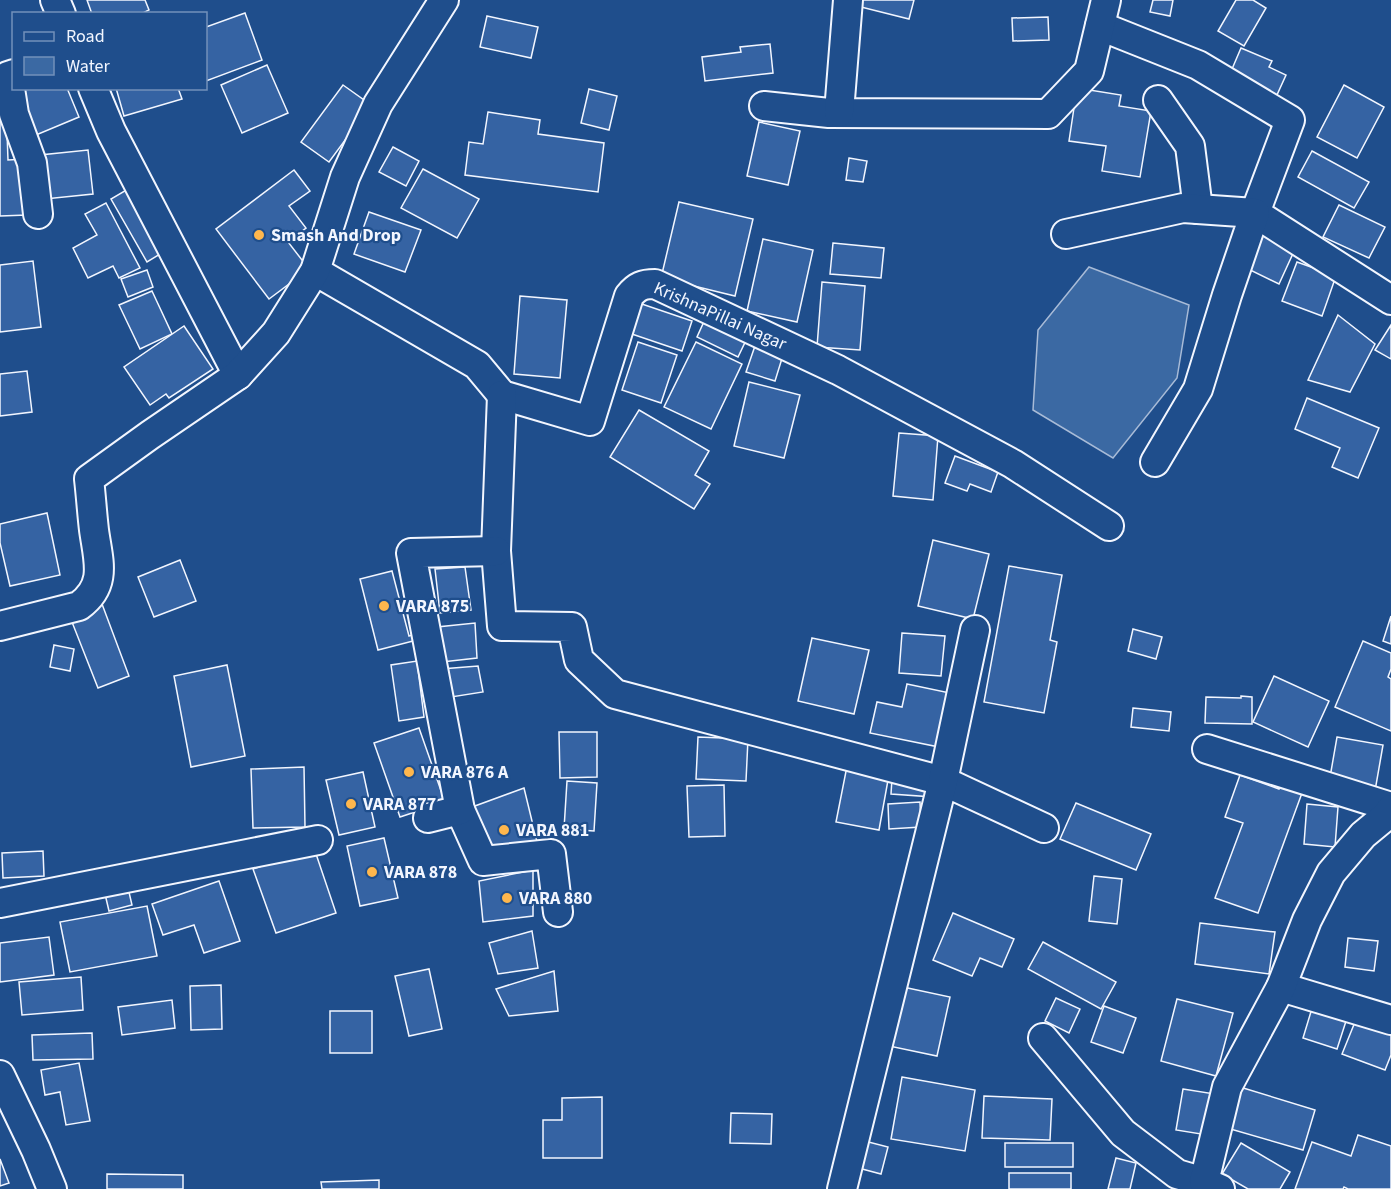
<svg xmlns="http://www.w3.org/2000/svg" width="1391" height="1189" font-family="'Source Sans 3',sans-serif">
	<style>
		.water { fill: #3b69a3; stroke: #a8bbd7; stroke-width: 1.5 }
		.building { fill: #3563a3; stroke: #f2f6ff; stroke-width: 1.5 }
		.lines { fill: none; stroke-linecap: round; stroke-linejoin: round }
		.minor-casing { stroke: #f2f6ff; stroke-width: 32 }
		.minor { stroke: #1f4e8c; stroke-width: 28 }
		.poi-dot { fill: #ffb74d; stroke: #1f4e8c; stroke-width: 2 }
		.labels { text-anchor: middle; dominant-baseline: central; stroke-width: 4.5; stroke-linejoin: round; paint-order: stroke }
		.poi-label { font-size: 18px; font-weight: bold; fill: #f2f6ff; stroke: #1f4e8c; text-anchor: start }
		.street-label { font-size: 18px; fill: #f2f6ff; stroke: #1f4e8c }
	</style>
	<rect width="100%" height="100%" fill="#1f4e8c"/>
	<path class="water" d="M1089,267L1189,305L1177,378L1113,458L1033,410L1038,330Z"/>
	<g class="building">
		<path d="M87,0H145L149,10L141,14H92Z"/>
		<path d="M850,0H914L909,19L849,4Z"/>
		<path d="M1153,0H1173L1170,16L1150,12Z"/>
		<path d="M1236,0H1253L1266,8L1244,46L1218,31Z"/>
		<path d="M245,13L262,60L206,81V27Z"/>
		<path d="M487,16L538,27L531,58L480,47Z"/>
		<path d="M1048,17L1049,40L1013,41L1012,18Z"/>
		<path d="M770,44L773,73L705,81L702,57L741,52L740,47Z"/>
		<path d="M1241,48L1272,61L1269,67L1286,75L1276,97L1229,76Z"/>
		<path d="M267,65L288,113L242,133L221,85Z"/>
		<path d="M343,85L371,105L329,162L301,142Z"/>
		<path d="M1344,85L1384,107L1357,158L1317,137Z"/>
		<path d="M17,88H67L79,117L36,135Z"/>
		<path d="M116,88H178L182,99L124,116Z"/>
		<path d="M1077,88L1121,95L1119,106L1151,111L1140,177L1102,171L1106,146L1069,141Z"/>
		<path d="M589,89L617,96L609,130L581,123Z"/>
		<path d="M0,103H6L8,160L25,159L27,215L0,216Z"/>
		<path d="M488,112L540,120L538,134L604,143L598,192L465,175L469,142L483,144Z"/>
		<path d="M759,122L800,131L788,185L747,176Z"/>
		<path d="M393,147L419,161L406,186L379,172Z"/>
		<path d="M88,150L93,194L45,199L40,155Z"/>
		<path d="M1312,151L1369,182L1354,208L1298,177Z"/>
		<path d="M849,158L867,161L863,182L846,180Z"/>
		<path d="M423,169L479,199L457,238L401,208Z"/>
		<path d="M294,170L310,191L289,206L306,228L288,242L309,269L269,299L216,229Z"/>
		<path d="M128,189L165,251L147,262L111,199Z"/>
		<path d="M679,202L753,219L735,296L661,278Z"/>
		<path d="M106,203L140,268L119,278L113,266L88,278L73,248L97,235L85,214Z"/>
		<path d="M1339,205L1385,227L1369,258L1323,237Z"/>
		<path d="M369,212L421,230L405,272L354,254Z"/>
		<path d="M1264,232L1296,247L1279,284L1246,268Z"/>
		<path d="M763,239L813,250L797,322L747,311Z"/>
		<path d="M833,243L884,248L881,278L830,274Z"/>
		<path d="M33,261L41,327L0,332V265Z"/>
		<path d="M1297,262L1336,276L1322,316L1282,301Z"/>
		<path d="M147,270L153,287L128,297L121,279Z"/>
		<path d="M822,282L865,286L860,350L817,347Z"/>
		<path d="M152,291L172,334L140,349L119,305Z"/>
		<path d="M520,296L567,300L560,378L514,374Z"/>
		<path d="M633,301L692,321L682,351L623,331Z"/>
		<path d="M707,315L749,334L738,357L697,337Z"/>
		<path d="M1338,315L1375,344L1350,392L1308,380Z"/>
		<path d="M1391,325V359L1375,350Z"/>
		<path d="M184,326L213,369L169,398L166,394L150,405L124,367Z"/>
		<path d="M638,342L677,355L661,403L622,390Z"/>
		<path d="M696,342L742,364L711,429L664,407Z"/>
		<path d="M756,343L784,352L775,381L746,372Z"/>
		<path d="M27,371L32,412L0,416V374Z"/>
		<path d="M749,382L800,395L784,458L734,446Z"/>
		<path d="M1307,398L1379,428L1358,478L1332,467L1340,448L1295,429Z"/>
		<path d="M639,410L709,451L695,475L710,484L694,509L610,457Z"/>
		<path d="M899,433L938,436L933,500L893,496Z"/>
		<path d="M955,456L998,472L991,492L970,484L967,491L945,483Z"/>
		<path d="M47,513L60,575L10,586L0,543V524Z"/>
		<path d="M933,540L989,554L973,619L918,606Z"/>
		<path d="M180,560L196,601L154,617L138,577Z"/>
		<path d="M1009,566L1062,575L1050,640L1057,642L1044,713L984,702Z"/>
		<path d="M465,567L471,610L440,613L435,569Z"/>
		<path d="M392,571L409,636L415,634L417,640L378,650L360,579Z"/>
		<path d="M102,604L129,676L98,688L70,617Z"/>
		<path d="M1391,616V644L1383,641Z"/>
		<path d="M475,623L477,658L442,662L437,627Z"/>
		<path d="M1133,629L1162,637L1156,659L1128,651Z"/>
		<path d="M902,633L945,636L941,676L899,673Z"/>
		<path d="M812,638L869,650L854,714L798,701Z"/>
		<path d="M1363,641L1391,653V669L1388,677L1391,679V731L1335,707Z"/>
		<path d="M54,645L74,649L70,671L50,667Z"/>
		<path d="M417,661L424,717L399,721L391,665Z"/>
		<path d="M227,665L245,756L191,767L174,676Z"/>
		<path d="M478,666L483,692L445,698L441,669Z"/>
		<path d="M1274,676L1329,701L1308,747L1253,722Z"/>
		<path d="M907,684L950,693L939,747L870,733L877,702L902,707Z"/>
		<path d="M1241,696L1252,697V724L1205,723L1206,697L1241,698Z"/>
		<path d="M1133,708L1171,712L1169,731L1131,727Z"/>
		<path d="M419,728L445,802L400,817L374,743Z"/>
		<path d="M559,732H597V777L560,778Z"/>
		<path d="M698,737L748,739L746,781L696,779Z"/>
		<path d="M1337,737L1383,745L1375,791L1329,783Z"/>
		<path d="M850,751L892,758L879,830L836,822Z"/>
		<path d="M893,762L934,797L891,794Z"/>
		<path d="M304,767L305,827L253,828L251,769Z"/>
		<path d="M363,772L375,827L339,835L326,780Z"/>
		<path d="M1240,775L1279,789L1281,786L1302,793L1258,913L1215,898L1243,823L1225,817Z"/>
		<path d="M567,781L597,783L594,831L564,829Z"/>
		<path d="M724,785L725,836L689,837L687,786Z"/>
		<path d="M524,788L539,850L485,852L464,810Z"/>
		<path d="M920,802L921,827L889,829L888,804Z"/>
		<path d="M1076,803L1151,834L1136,870L1060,839Z"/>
		<path d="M1307,804L1338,807L1335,847L1304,844Z"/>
		<path d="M384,838L398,898L360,906L347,846Z"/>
		<path d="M314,848L336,913L276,933L253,869Z"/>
		<path d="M43,851L44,876L3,878L2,853Z"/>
		<path d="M533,870V916L483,922L479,881Z"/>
		<path d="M1094,876L1122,879L1117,924L1089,921Z"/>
		<path d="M219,881L240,941L204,953L194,925L163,935L152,904Z"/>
		<path d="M128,888L132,905L109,911L105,894Z"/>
		<path d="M147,906L157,956L70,972L60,922Z"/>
		<path d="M953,913L1014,939L1002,967L980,958L972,976L933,960Z"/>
		<path d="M1200,923L1275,932L1269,974L1195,964Z"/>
		<path d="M532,931L538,968L498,974L489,943Z"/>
		<path d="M49,937L54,975L0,982V943Z"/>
		<path d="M1348,938L1378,941L1374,971L1345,967Z"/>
		<path d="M1043,942L1116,982L1101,1009L1028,969Z"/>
		<path d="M429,969L442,1029L409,1036L395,976Z"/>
		<path d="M554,971L558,1011L509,1016L496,989Z"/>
		<path d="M81,977L83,1010L22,1015L19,982Z"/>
		<path d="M221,985L222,1029L191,1030L190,986Z"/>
		<path d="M903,987L950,997L937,1056L889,1046Z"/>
		<path d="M1056,998L1080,1009L1069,1033L1045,1021Z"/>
		<path d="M1177,999L1233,1013L1216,1076L1161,1061Z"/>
		<path d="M172,1000L175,1028L122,1035L118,1007Z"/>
		<path d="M1313,1005L1348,1015L1337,1049L1303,1038Z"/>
		<path d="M1104,1006L1136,1018L1123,1053L1091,1042Z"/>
		<rect x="330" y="1011" width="42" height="42"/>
		<path d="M1355,1022L1391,1035V1055L1385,1070L1342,1054Z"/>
		<path d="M92,1033L93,1059L33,1060L32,1035Z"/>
		<path d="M79,1063L90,1121L66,1125L60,1092L45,1095L41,1070Z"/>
		<path d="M902,1077L975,1090L965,1151L891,1139Z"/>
		<path d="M1240,1087L1315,1110L1303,1150L1227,1128Z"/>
		<path d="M1183,1089L1215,1094L1207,1135L1176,1130Z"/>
		<path d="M984,1096L1052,1099L1050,1140L982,1138Z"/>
		<path d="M602,1097V1158H543V1120H562V1098Z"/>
		<path d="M731,1113L772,1114L771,1144L730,1143Z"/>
		<path d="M1358,1135L1391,1146V1189H1348L1344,1187L1343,1189H1295L1312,1142L1351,1156Z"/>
		<path d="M853,1138L888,1147L881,1174L847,1165Z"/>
		<rect x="1005" y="1143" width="68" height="24"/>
		<path d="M1241,1143L1290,1172L1280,1189H1248L1222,1174Z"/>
		<path d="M1116,1158L1136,1163L1130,1189H1108Z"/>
		<path d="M0,1159L9,1183L0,1186Z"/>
		<rect x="1009" y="1173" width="62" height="16"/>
		<path d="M107,1174L183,1175V1189H107Z"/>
		<path d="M379,1180V1189H322L321,1182Z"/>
	</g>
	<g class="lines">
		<defs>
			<g id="minor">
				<path d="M55,0L61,14"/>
				<path d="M1100,26L1198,65L1290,120L1255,213L1391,300"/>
				<path d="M14,74L8,76L14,114L32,163L38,214"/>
				<path d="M93,88L111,131L238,375"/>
				<path d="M1158,100L1190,146L1198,209"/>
				<path d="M764,106L829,113L1048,114L1089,71L1106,0"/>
				<path d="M839,112L848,0"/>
				<path d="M1066,234L1183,208L1255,213L1227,295L1198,389L1155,462"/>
				<path d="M315,271L477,365L502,395L590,421L629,296C637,286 643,284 655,284L838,370L1013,464L1109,526"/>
				<path d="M502,395L496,551L502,626L572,627L579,660L615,694L943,781L1044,828"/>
				<path d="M0,626L79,606C108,585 98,560 94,530C92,513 91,496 89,479L150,435L238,375L276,333L315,271L345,177L378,104L444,0"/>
				<path d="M1207,749L1391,807"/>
				<path d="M460,810L483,861L551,854L558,912"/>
				<path d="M428,818L460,810L411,553L496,551"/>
				<path d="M0,903L318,840"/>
				<path d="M1281,987L1391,1020"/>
				<path d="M1043,1038L1123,1133L1177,1174L1204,1182"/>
				<path d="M0,1075L36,1150L52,1189"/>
				<path d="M842,1189L943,781L975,630"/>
				<path d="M1220,1189L1204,1182L1227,1087L1281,987L1307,920L1331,873L1363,835L1386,816L1391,809"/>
			</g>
		</defs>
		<use href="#minor" class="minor-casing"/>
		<use href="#minor" class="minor"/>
	</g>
	<g class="poi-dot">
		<circle cx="259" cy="235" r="6"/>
		<circle cx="384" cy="606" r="6"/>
		<circle cx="409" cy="772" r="6"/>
		<circle cx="351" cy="804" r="6"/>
		<circle cx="504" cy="830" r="6"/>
		<circle cx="372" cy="872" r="6"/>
		<circle cx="507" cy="898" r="6"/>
	</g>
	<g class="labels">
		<g class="poi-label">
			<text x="271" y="235">Smash And Drop</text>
			<text x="396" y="606">VARA 875</text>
			<text x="421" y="772">VARA 876 A</text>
			<text x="363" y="804">VARA 877</text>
			<text x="516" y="830">VARA 881</text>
			<text x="384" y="872">VARA 878</text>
			<text x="519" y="898">VARA 880</text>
		</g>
		<g class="street-label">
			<text transform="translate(720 316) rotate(24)">KrishnaPillai Nagar</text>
		</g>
	</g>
	<rect x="12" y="12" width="195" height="78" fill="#1f4e8c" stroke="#7391ba" stroke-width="1.5"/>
	<rect x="24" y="32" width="30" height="9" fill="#1f4e8c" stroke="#7391ba" stroke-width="1.5"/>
	<text x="66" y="42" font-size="18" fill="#f2f6ff">Road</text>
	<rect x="24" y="57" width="30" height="18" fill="#3b69a3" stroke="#7391ba" stroke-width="1.5"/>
	<text x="66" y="72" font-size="18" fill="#f2f6ff">Water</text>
</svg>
